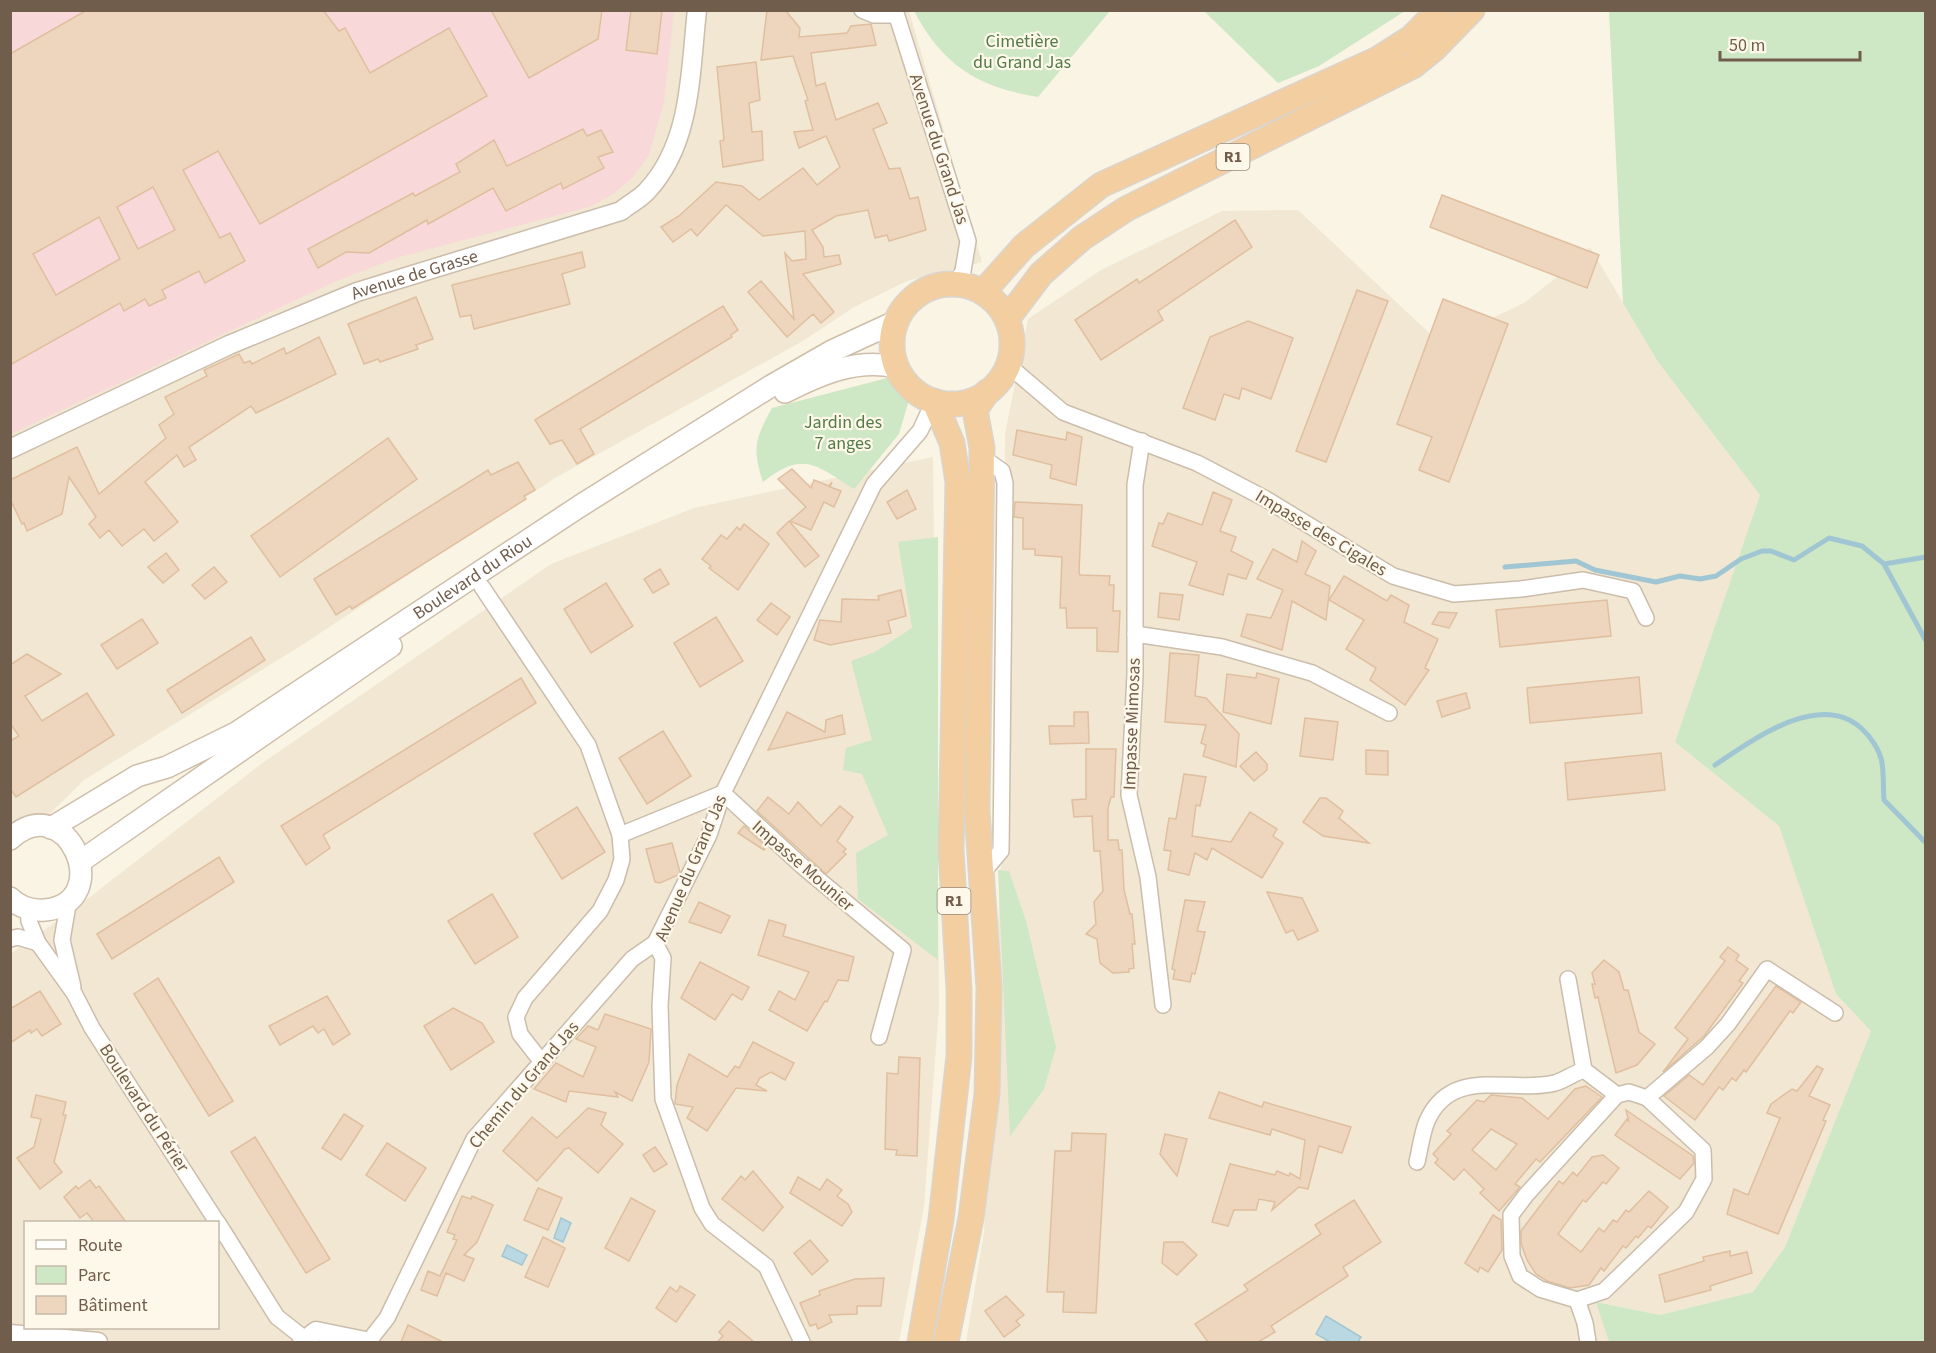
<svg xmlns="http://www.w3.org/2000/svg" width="1936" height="1353" font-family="'Source Sans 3',sans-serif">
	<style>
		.residential { fill: #f1e7d3; fill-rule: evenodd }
		.medical { fill: #f8d8d8 }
		.green { fill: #cee7c4 }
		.water { fill: #bad8e2; stroke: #a1c6d3; stroke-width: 1.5 }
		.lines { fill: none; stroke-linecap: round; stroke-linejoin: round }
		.stream { stroke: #a1c6d3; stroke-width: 5 }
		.building { fill: #eed6be; stroke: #dfbf9f; stroke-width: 1.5; fill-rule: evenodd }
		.minor-casing { stroke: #cbbdab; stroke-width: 18 }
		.tertiary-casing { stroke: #cbbdab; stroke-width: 21 }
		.secondary-casing { stroke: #cebeaa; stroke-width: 24 }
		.trunk-casing { stroke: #dad5d0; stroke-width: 27 }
		.minor { stroke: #fff; stroke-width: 15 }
		.tertiary { stroke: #fff; stroke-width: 18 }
		.secondary { stroke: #fff; stroke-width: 21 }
		.trunk { stroke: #f2cea0; stroke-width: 24 }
		.labels { text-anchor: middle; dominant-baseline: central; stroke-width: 4.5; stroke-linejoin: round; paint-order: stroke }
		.shield { fill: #fef8ea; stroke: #9b8c7b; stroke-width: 1.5 }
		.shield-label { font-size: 16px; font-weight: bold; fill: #715d4c }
		.park-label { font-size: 18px; fill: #527b47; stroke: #fef8ea }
		.street-label { font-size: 18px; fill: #715d4c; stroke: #fef8ea }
	</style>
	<rect width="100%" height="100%" fill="#faf4e4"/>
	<g class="residential">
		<path d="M11,11H909L982,262L907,281L854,307L803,341L555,478L299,647L84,780L11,852Z"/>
		<path d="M1298,210L1440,343L1524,303L1557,277L1590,247L1658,362L1760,495L1675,742L1779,826L1836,994L1871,1031L1785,1247L1753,1292L1660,1315L1597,1302L1609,1342H966L984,1232L1002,839L1005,434L1028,319L1101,270L1222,211Z"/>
		<path d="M933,457L939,1007L924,1206L899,1342H11L10,954L81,904L261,764L551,564L694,508ZM26,1222H218V1328H26Z"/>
	</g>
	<path class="medical" d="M10,11H674L664,102L649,155L632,178L613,194L592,206L396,258L334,282L11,434Z"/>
	<g class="green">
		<path d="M914,11H1110L1038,97C978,87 943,66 914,11Z"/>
		<path d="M1204,11H1405L1319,66L1278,83Z"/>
		<path d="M1609,11H1925V1342H1609L1596,1302L1660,1315L1753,1292L1785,1247L1871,1031L1836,994L1779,826L1675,742L1760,495L1658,362L1623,303Z"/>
		<path d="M887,378L909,400L899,434L854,489C816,465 803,450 763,482C752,449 755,439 772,408Z"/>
		<path d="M938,537V960L858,899L856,853L888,835L862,774L843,770L846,748L872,740L851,661L875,652L912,628L898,542Z"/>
		<path d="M998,870L1009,871L1026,921L1056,1047L1044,1089L1010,1136Z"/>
	</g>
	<g class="water">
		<path d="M561,1218L571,1223L563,1242L554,1238Z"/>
		<path d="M507,1245L527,1255L522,1265L502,1256Z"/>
		<path d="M1326,1316L1361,1337L1358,1342H1330L1316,1334Z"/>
	</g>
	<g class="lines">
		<g class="stream">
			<path d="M1884,564L1926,641"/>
			<path d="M1505,567L1576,561L1595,570L1656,582L1680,576L1700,579L1716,576L1741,559L1762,551H1771L1794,560L1829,538L1862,546L1884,564L1926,557"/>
			<path d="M1715,765C1751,741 1819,690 1861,728C1870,736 1880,750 1882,763C1884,775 1883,788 1884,800L1926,843"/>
		</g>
	</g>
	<g class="building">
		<path d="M87,10H323L339,31L345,28L370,73L449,28L487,96L260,224L218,151L183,170L220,238L230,233L245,261L205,283L199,271L162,290L166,298L149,306L145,299L124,311L120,303L10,365V54ZM153,187L175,230L138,249L117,207ZM99,217L120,259L56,295L33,254Z"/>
		<path d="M491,10H602L598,39L529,78Z"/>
		<path d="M631,10H662L657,54L626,50Z"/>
		<path d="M767,10H785L800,28L799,37L847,33L851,26L871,24L876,45L811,53L816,86L825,83L836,120L878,103L887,123L873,129L889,169L900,168L910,199L918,197L926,230L889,241L887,235L875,238L868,210L836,216L812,230L823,247L824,257L839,255L841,264L803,274L834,312L821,323L813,314L787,337L748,292L761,281L794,319L785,253L792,261L806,259L805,231L763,236L726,205L697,236L691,229L673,242L661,227L679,216L716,182L742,186L759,200L803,168L817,185L840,167L826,136L799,148L794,132L813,130L805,101L808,100L793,56L761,60Z"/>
		<path d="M756,62L760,100L749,103L752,132L762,131L763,160L723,167L720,141L724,140L717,67Z"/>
		<path d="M583,129L587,136L601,130L613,152L598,157L604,168L563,189L561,183L506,211L493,188L428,224L427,220L369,253L346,252L318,268L308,249L413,193L415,196L460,172L456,164L494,140L507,166Z"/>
		<path d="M1442,195L1599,255L1587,288L1430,227Z"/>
		<path d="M1235,220L1252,247L1158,311L1163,320L1101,360L1075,320L1137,279L1139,283Z"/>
		<path d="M582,252L585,267L562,274L570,304L474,329L471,315L460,317L452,285Z"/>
		<path d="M1357,290L1388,301L1326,462L1296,451Z"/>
		<path d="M416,297L433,339L416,345L418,349L380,362L378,359L364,364L348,324Z"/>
		<path d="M1443,299L1508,324L1449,482L1419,470L1432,437L1397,424Z"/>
		<path d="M723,306L738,330L731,335L732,337L580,429L594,454L577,464L562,440L550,444L535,420L538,418Z"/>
		<path d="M1248,321L1293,338L1271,399L1242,388L1239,399L1224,394L1215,420L1183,408L1210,337Z"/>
		<path d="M319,337L336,374L256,413L251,406L189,447L196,460L184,467L177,455L145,482L178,522L154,541L144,529L122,546L109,530L100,538L89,524L96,517L69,477L62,514L27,531L24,523L22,524L10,499V480L77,447L99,494L166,438L159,425L174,414L165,397L207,376L204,370L239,354L244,363L250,361L252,364L284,348L286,354Z"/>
		<path d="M1017,430L1066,440L1067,432L1082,437L1076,485L1050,478L1052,465L1013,455Z"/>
		<path d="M388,438L417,479L280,577L251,536Z"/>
		<path d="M518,462L535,490L524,496L526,499L352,609L350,606L336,615L314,579L488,470L491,475Z"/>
		<path d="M792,469L811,488L814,480L829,486L832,482L830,487L841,491L834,507L824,502L811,530L790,521L806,507L778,479Z"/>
		<path d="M907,490L916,509L897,519L887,502Z"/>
		<path d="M1213,492L1232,500L1220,531L1236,537L1231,551L1253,562L1246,579L1228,574L1223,595L1189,585L1197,562L1152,546L1159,523L1163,524L1168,513L1202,525Z"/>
		<path d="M1015,502L1082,505L1079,572L1080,575L1110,576L1109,585H1114L1113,611H1120L1118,652L1097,651V628H1067L1066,608H1060L1062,557L1035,555V549H1023V518L1014,517Z"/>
		<path d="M789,521L819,556L805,567L777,533Z"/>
		<path d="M744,524L769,544L738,590L709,568L711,566L702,559L721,535L727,539L737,527L740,530Z"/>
		<path d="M1302,541L1316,551L1305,574L1330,586L1326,620L1292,601L1282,650L1241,636L1247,614L1271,618L1283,590L1257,579L1273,549L1297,562Z"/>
		<path d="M166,553L179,570L163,583L148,567Z"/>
		<path d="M214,567L227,582L205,599L192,585Z"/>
		<path d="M660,569L669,584L653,593L644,579Z"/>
		<path d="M1344,576L1387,601L1391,595L1409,605L1404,622L1438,639L1425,668L1429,670L1405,705L1370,680L1376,668L1346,649L1364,620L1329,600Z"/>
		<path d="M606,583L633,626L591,653L564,609Z"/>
		<path d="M901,590L906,616L888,621L891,633L830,645L814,640L820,620L841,622L842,599L879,600L878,596Z"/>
		<path d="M1160,593L1183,595L1179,620L1158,617Z"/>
		<path d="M1607,600L1611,636L1500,647L1496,610Z"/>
		<path d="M771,603L790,617L777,635L757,620Z"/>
		<path d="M1439,612L1457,613L1449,628L1432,624Z"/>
		<path d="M716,617L743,661L700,687L674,643Z"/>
		<path d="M142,619L158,643L117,669L101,645Z"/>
		<path d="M251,637L265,660L182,713L167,690Z"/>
		<path d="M1170,653L1199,655L1195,696L1206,698L1239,734L1236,767L1203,756L1206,745L1201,743L1206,725L1165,722Z"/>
		<path d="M27,654L61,674L25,696L42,721L87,693L114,735L16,797L10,788V741L19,736L10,723V665Z"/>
		<path d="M1257,673L1279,679L1271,724L1223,712L1227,674L1256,678Z"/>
		<path d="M1639,677L1642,713L1530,723L1527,688Z"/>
		<path d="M521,678L536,703L323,835L330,848L306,865L281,826Z"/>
		<path d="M1466,693L1470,708L1442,717L1437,701Z"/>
		<path d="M787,712L825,732L826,720L842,715L845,734L768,750Z"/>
		<path d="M1074,712H1088L1089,743L1050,744L1049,726H1074Z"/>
		<path d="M1305,718L1338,722L1333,760L1300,756Z"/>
		<path d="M663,731L691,776L647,804L619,758Z"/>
		<path d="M1086,749H1116L1114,797H1111L1108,808V840H1118L1119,850H1122L1124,890L1130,914H1132L1135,944H1132L1134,968L1129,969V972L1113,973L1100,963L1097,939L1086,934L1096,924L1094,902L1103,891L1100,851H1094L1092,816L1074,817L1072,800L1086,799Z"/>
		<path d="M1366,750L1388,751V775L1366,774Z"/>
		<path d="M1256,752L1267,764V770L1254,781L1240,766Z"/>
		<path d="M1661,753L1665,790L1568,800L1565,763Z"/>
		<path d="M1184,774L1206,777L1200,806L1196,805L1192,836L1231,842L1250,812L1277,829L1273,836L1283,843L1262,878L1212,848L1207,860L1195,853L1189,875L1168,870L1171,851L1164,850L1169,818L1176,819Z"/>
		<path d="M768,797L789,814L798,802L821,826L840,806L853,817L837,841L846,849L843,852L846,854L826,874L757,811Z"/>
		<path d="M1320,798H1326L1343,811L1339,818L1369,843L1323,836L1303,822Z"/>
		<path d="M577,807L605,852L562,879L534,834Z"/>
		<path d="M744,826L766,846L764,850L738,833Z"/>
		<path d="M672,843L680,872L678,875L660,883L655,882L646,849Z"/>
		<path d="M219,857L234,882L112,959L97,934Z"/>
		<path d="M1267,892L1302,898L1318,931L1298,940L1293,930L1286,933Z"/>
		<path d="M492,894L518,937L475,964L448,921Z"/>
		<path d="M1185,900L1205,902L1197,931L1205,932L1195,974L1192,973L1190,982L1173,979L1175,970L1172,969Z"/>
		<path d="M699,902L730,916L721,933L689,922Z"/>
		<path d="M769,920L786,925L783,936L854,957L848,981L838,980L827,1002L825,1001L807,1031L769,1010L779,991L795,1000L809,972L758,955Z"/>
		<path d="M1728,947L1739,955L1736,960L1748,969L1739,981L1743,983L1704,1036L1663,1072L1688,1039L1675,1028L1725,961L1720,957Z"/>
		<path d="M1604,960L1619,972L1624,990H1628L1639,1032L1655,1044L1637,1065L1616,1073L1598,997L1595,998L1592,984H1595L1592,973Z"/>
		<path d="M700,962L749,987L742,1000L732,994L715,1020L681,998Z"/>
		<path d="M158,978L233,1101L209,1116L134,994Z"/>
		<path d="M1776,986L1801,1002L1793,1013L1790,1011L1746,1072L1744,1070L1736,1081L1732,1078L1723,1090L1719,1087L1695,1120L1664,1096L1689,1075L1703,1085Z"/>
		<path d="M40,991L61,1024L42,1036L37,1029L31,1033L30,1030L10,1043V1009Z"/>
		<path d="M327,996L350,1034L333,1045L324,1029L318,1033L313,1026L280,1045L269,1026Z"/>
		<path d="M453,1008L482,1023L494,1042L451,1070L424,1026Z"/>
		<path d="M605,1014L651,1029L649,1062L632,1101L615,1092L618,1097L569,1091L566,1102L534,1089L556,1063L583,1077L596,1047L576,1039L588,1026L598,1030Z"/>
		<path d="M753,1042L794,1063L785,1080L771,1072L760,1078L756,1085L767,1091L736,1088L707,1131L687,1118L693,1107L675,1104L677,1085L689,1054L727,1077L735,1066L739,1068Z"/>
		<path d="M899,1057L920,1058L917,1156L896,1155L897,1150L885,1149L887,1073L898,1074Z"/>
		<path d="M1817,1066L1823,1069L1809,1096L1830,1105L1823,1120L1826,1121L1778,1234L1727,1214L1734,1189L1748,1195L1780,1118L1767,1113L1771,1104L1792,1089L1797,1091Z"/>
		<path d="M1586,1086L1602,1097L1540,1162L1536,1159L1515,1184L1520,1187L1499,1211L1480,1193L1484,1189L1464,1169L1454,1180L1435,1163L1438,1159L1433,1154L1451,1134L1447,1131L1477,1100L1484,1102L1491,1095L1522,1098L1548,1119L1575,1089ZM1491,1129L1517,1144L1496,1170L1472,1150Z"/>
		<path d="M1219,1092L1262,1107L1264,1102L1351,1127L1342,1153L1319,1146L1308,1189L1299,1187L1272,1210L1275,1202L1259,1199L1256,1210H1234L1228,1226L1212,1222L1230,1164L1275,1175L1277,1171L1289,1176L1290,1173L1300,1179L1305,1140L1272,1129L1270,1135L1209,1118Z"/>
		<path d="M36,1095L66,1102L63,1115H66L54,1162L62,1172L40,1189L17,1158L34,1147L41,1119L31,1117Z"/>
		<path d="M588,1108L606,1113L601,1125L623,1144L598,1173L569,1148L565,1149L537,1181L503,1151L532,1117L557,1138Z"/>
		<path d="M1626,1110L1693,1156L1694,1163L1680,1179L1615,1135L1627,1119L1629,1122Z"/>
		<path d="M344,1114L363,1126L341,1160L322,1148Z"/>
		<path d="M1072,1133L1106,1134L1096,1313L1063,1312L1064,1292H1047L1055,1151H1071Z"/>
		<path d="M1165,1134L1187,1139L1177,1176L1160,1154Z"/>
		<path d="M255,1137L330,1259L306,1273L231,1152Z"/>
		<path d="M387,1143L426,1168L405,1201L366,1175Z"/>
		<path d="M655,1147L667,1164L654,1172L643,1155Z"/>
		<path d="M1603,1155L1619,1168L1606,1184L1603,1182L1586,1202L1583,1200L1558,1234L1581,1252L1599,1228L1604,1232L1613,1220L1617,1222L1626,1210L1629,1212L1649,1191L1668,1207L1651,1228L1648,1226L1638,1238L1636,1236L1626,1248L1623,1246L1604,1271L1601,1268L1589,1285L1570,1288L1547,1281L1536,1274L1527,1260L1521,1243V1231L1559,1181L1563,1184L1573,1172L1577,1176L1592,1157Z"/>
		<path d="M753,1171L783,1207L763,1231L722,1199L741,1176L745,1180Z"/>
		<path d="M798,1177L820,1190L827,1179L842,1190L837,1196L848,1204L852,1212L842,1226L790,1193Z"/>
		<path d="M90,1180L96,1188L99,1186L126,1222H94L87,1213L80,1218L64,1197L76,1186L78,1189Z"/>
		<path d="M538,1188L562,1198L548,1230L524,1220Z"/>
		<path d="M462,1196L471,1199L472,1196L493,1205L477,1242L464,1255L474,1259L464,1281L446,1273L437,1296L421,1290L428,1271L440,1276L457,1240L453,1239L455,1235L447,1232Z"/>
		<path d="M631,1198L655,1211L629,1261L605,1248Z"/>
		<path d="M1354,1200L1381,1242L1343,1267L1348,1276L1271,1326L1275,1332L1258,1342H1208L1195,1324L1248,1290L1244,1285L1321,1234L1315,1225Z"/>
		<path d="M1493,1215L1501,1220L1502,1250L1488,1272L1480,1267L1478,1272L1465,1263Z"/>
		<path d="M543,1237L565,1248L548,1287L525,1277Z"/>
		<path d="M810,1240L828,1261L812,1275L794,1253Z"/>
		<path d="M1164,1242H1183L1197,1255L1177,1275L1162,1263Z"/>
		<path d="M1730,1251V1256L1747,1252L1752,1273L1710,1286L1711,1290L1665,1302L1659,1275L1704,1261L1703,1257Z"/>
		<path d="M884,1278L881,1306H857V1314L829,1315L832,1322L818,1329L816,1324L810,1326L800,1303L820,1295L819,1291L855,1279Z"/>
		<path d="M680,1286L695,1295L676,1322L656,1308L670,1287L677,1292Z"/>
		<path d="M1006,1296L1024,1315L1016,1321L1020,1325L1004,1337L985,1311Z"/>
		<path d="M729,1321L754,1342H717L723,1336L719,1332Z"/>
		<path d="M408,1325L443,1342H401Z"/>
	</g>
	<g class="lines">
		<defs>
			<g id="minor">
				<path d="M862,10L874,15H896"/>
				<path d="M895,10L968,241L963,271L956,283"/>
				<path d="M1008,365L1063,412L1197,463L1264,498L1393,576L1454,594L1521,589L1583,580L1633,591L1646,618"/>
				<path d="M1142,441L1135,485V675L1129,795L1148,877L1163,1005"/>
				<path d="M482,587L588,745L620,835L622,859L616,880L600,911L525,998L516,1017L520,1034L541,1061"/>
				<path d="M1135,634L1222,647L1312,673L1389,713"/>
				<path d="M620,835L723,793L801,865L903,950L879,1037"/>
				<path d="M979,877L1001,851L1005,483L1002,471L982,457"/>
				<path d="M69,899L62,940L73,987"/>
				<path d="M28,908L29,921L38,943L74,993L92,1028L217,1222"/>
				<path d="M10,939L18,937L38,943"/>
				<path d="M655,943L663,958L660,1006L663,1099L702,1208L712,1224L766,1266L802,1342"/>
				<path d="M1568,979L1584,1070L1617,1095"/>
				<path d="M1629,1092L1647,1098L1703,1150L1704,1179L1686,1212L1604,1291L1577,1300L1540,1289L1520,1276L1512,1256L1511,1215L1526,1195L1617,1095Z"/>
				<path d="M1647,1098L1707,1047L1728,1024L1767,969L1835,1013"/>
				<path d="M1417,1162C1420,1149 1422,1133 1427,1121C1452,1065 1510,1094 1555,1083C1565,1080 1574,1073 1584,1070"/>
				<path d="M218,1223L277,1317L305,1339"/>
				<path d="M1577,1300L1585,1323L1588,1342"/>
				<path d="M369,1341L387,1318L474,1139L632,959L655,943L709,835L723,793L874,484L920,431L934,401"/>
			</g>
			<g id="tertiary">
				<path id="s1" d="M10,449L229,345L357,292L621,211C629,204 640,199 647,191C692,143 690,72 697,10"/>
				<path d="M10,1334L98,1342"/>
				<path d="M302,1342L316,1331L370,1342"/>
			</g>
			<g id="secondary">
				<path d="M785,392C820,374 857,358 896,367"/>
				<path id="s2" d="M51,828L137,776L167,767L236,733L580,506L771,386L832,351L895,322"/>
				<path d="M10,839C67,786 117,903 45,910C32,911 19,907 10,898"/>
				<path d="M81,861L391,646"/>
			</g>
			<g id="trunk">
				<circle cx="952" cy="344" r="60"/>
				<path d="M983,292L1024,246L1101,185L1378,59L1411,38L1439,10"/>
				<path d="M1007,319L1041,274L1082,238L1126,209L1413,66L1434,49L1472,10"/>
				<path d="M920,1342L941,1220L959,1056V989L951,850L958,482L952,443L934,401"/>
				<path d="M946,1342L971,1218L987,1094L989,988L977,810L982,448L975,410L987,392"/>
			</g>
		</defs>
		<use href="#minor" class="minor-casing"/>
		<use href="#tertiary" class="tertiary-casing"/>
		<use href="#secondary" class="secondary-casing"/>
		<use href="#trunk" class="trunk-casing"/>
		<use href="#minor" class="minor"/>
		<use href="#tertiary" class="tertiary"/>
		<use href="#secondary" class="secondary"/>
		<use href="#trunk" class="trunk"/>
	</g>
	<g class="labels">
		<g class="shield">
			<rect x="1216.5" y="144" width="33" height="26" rx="4.5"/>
			<rect x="937.5" y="888" width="33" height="26" rx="4.5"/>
		</g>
		<g class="shield-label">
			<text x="1233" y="157">R1</text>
			<text x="954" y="901">R1</text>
		</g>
		<g class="park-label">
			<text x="1022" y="41">Cimetière<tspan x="1022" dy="21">du Grand Jas</tspan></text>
			<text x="843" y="422">Jardin des<tspan x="843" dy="21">7 anges</tspan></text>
		</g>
		<g class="street-label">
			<text transform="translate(939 149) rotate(72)">Avenue du Grand Jas</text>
			<text stroke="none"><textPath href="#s1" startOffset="441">Avenue de Grasse</textPath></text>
			<text transform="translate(1321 533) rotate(31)">Impasse des Cigales</text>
			<text stroke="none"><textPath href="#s2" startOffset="492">Boulevard du Riou</textPath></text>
			<text transform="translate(1132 724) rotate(-88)">Impasse Mimosas</text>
			<text transform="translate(803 866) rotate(41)">Impasse Mounier</text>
			<text transform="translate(691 868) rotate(-67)">Avenue du Grand Jas</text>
			<text transform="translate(524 1085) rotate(-50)">Chemin du Grand Jas</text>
			<text transform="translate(144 1108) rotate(57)">Boulevard du Périer</text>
		</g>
	</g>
	<rect width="1936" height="1353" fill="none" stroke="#715d4c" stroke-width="24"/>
	<rect x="24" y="1221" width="195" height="108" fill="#fef8ea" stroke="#c6baab" stroke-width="1.5"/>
	<rect x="36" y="1240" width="30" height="9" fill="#ffffff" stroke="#c6baab" stroke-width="1.5"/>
	<text x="78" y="1251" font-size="18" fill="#715d4c">Route</text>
	<rect x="36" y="1266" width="30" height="18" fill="#cee7c4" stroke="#c6baab" stroke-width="1.5"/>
	<text x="78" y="1281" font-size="18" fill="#715d4c">Parc</text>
	<rect x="36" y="1296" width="30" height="18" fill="#eed6be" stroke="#c6baab" stroke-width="1.5"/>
	<text x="78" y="1311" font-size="18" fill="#715d4c">Bâtiment</text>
	<path d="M1720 51v9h140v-9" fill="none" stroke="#715d4c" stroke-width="3"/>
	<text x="1729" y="51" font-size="18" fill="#715d4c" stroke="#fef8ea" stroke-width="4.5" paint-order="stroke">50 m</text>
</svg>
